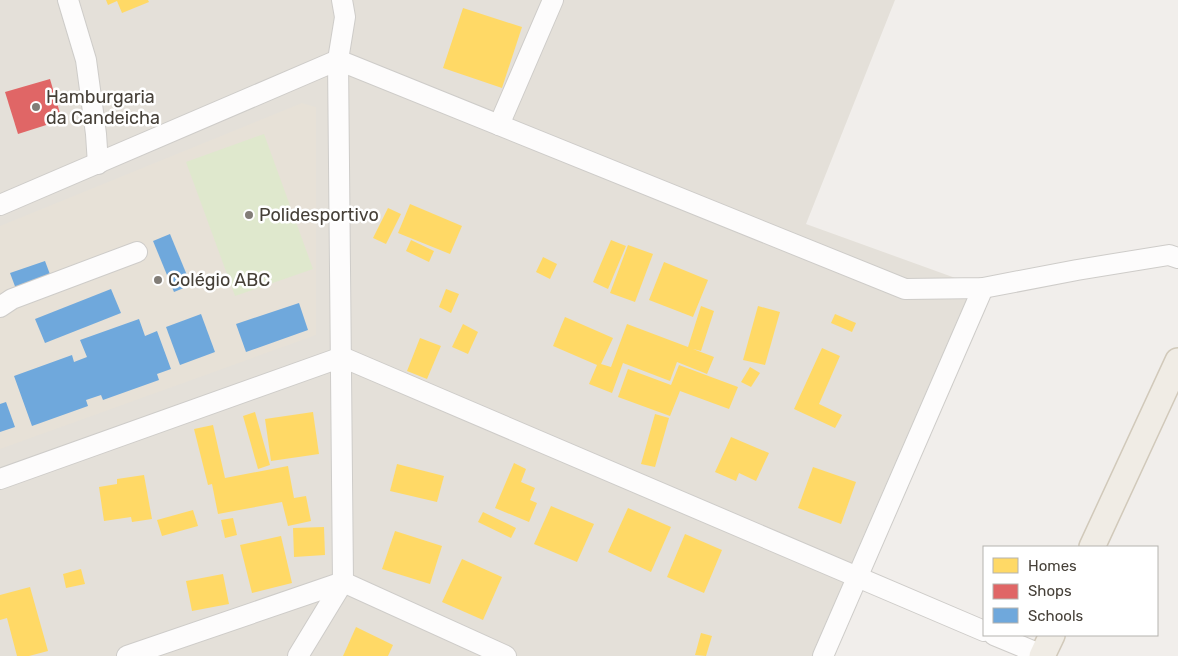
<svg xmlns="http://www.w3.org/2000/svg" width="1178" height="656" font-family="Rubik,sans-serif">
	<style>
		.residential { fill: #e4e0d9 }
		.education { fill: #e7e1d7 }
		.green { fill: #dfe8cd }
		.homes { fill: #ffd966 }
		.shops { fill: #e06666 }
		.schools { fill: #6fa8dc }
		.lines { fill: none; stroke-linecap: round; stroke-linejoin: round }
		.minor-casing { stroke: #ceccc9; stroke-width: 22 }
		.major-casing { stroke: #d1c9ba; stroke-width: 28 }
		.minor { stroke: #fdfcfc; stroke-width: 20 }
		.major { stroke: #f0ece5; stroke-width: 25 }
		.poi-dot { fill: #827d77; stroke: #fff; stroke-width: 2 }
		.labels { text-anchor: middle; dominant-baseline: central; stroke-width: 5; stroke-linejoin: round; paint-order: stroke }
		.poi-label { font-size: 18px; fill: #464038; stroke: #fff; text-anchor: start }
	</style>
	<rect width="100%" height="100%" fill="#f1eeeb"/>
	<path class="residential" d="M0,0H895L806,224L983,288L823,656H0Z"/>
	<path class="education" d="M302,103L316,107V335L0,449V226Z"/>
	<path class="green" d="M264,134L313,269L235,296L186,162Z"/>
	<g class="homes">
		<path d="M106,0H148L149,2L122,13L117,1L108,5Z"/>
		<path d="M463,8L522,27L502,88L443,68Z"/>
		<path d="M410,204L462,226L450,254L398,233Z"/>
		<path d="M388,208L401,214L386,244L373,238Z"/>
		<path d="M411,240L434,251L429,262L406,251Z"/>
		<path d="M611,240L626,246L608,289L593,282Z"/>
		<path d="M628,245L653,254L635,302L610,293Z"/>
		<path d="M543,257L557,264L550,279L536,272Z"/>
		<path d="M664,262L708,280L693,317L649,300Z"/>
		<path d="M446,289L459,294L451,313L439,307Z"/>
		<path d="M701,306L714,311L701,351L693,349L714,357L707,374L677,362L670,381L623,363L612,393L589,384L597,365L553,346L565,317L613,338L601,364L611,367L627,324L688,347Z"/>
		<path d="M758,306L780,312L765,365L743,360Z"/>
		<path d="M835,314L856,323L852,332L831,323Z"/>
		<path d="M463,324L478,332L468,354L452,347Z"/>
		<path d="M420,338L441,346L427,379L407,371Z"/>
		<path d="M822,348L840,356L819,404L842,415L835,428L794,409Z"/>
		<path d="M679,365L738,387L729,409L680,391L670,416L618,397L628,369L671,385Z"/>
		<path d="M750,367L760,373L751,387L741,382Z"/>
		<path d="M255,412L270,465L258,469L243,416Z"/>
		<path d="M313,412L319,454L271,461L265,419Z"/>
		<path d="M655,414L669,418L655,467L641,464Z"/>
		<path d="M213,425L225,478L288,466L294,498L306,496L311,521L288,526L282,502L218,514L212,484L208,485L194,429Z"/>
		<path d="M731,437L769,453L756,481L739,473L736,481L715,472Z"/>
		<path d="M514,463L526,469L521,482L535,488L530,500L537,503L529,522L495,508Z"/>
		<path d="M397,464L444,476L437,502L390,491Z"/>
		<path d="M813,467L856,482L841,524L798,508Z"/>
		<path d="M144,475L152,519L132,522L131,517L104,521L99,487L117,484V479Z"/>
		<path d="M551,506L594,524L577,562L534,544Z"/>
		<path d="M628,508L671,527L651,572L608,552Z"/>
		<path d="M193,510L198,526L162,536L157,520Z"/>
		<path d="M483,512L516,528L511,538L478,522Z"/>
		<path d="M233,518L237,535L225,538L221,520Z"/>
		<path d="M324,527L325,555L294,557L293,528Z"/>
		<path d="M395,531L442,546L430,584L382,569Z"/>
		<path d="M685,534L722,550L704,593L667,577Z"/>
		<path d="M281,536L292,583L252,593L240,545Z"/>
		<path d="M462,559L502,577L483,620L442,602Z"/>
		<path d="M81,569L85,584L66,588L63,574Z"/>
		<path d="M223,574L229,604L192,611L186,581Z"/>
		<path d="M30,587L48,651L29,656H17L7,618L0,620V595Z"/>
		<path d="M356,627L393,645L388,656H343Z"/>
		<path d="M701,633L712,636L706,656L695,655Z"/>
	</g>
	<path class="shops" d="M50,79L62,120L18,134L5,92Z"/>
	<g class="schools">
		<path d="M170,234L191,285L174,292L153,241Z"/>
		<path d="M45,261L54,285L19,297L10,273Z"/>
		<path d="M111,289L121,313L45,343L35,319Z"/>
		<path d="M299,303L308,330L246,352L236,324Z"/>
		<path d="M201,314L215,352L180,365L166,327Z"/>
		<path d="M139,319L145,336L157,331L171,369L157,374L159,380L103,400L101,395L86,400L88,406L32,426L14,376L72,355L74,362L87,357L80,340Z"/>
		<path d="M6,402L15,427L0,432V404Z"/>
	</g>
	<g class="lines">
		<defs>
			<g id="minor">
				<path d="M68,0L86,60L96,134L98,164"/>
				<path d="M499,125L553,0"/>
				<path d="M0,205L338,60L905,289L983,288L1077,270L1169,255L1178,258"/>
				<path d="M0,307L12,299L137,252"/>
				<path d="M0,479L342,357L984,631"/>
				<path d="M994,635L1042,655"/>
				<path d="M127,656L343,582L506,656"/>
				<path d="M298,656L343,582L338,60L345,17L342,0"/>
				<path d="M823,656L983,288"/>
			</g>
			<g id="major">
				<path d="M1092,547L1178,361"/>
				<path d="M1042,656L1052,635"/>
			</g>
		</defs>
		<use href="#minor" class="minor-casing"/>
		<use href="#major" class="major-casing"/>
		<use href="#minor" class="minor"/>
		<use href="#major" class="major"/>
	</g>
	<g class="poi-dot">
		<circle cx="36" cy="107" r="5"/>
		<circle cx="249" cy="215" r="5"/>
		<circle cx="158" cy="280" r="5"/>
	</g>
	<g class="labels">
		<g class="poi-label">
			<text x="46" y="97">Hamburgaria<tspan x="46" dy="21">da Candeicha</tspan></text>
			<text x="259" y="215">Polidesportivo</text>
			<text x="168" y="280">Colégio ABC</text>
		</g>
	</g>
	<rect x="983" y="546" width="175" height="90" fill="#ffffff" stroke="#b5b3af"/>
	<rect x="993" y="558" width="25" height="15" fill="#ffd966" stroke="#b5b3af"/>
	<text x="1028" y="571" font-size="15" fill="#464038">Homes</text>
	<rect x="993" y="584" width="25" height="15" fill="#e06666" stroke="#b5b3af"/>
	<text x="1028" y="596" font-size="15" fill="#464038">Shops</text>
	<rect x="993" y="608" width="25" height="15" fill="#6fa8dc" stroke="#b5b3af"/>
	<text x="1028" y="621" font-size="15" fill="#464038">Schools</text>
</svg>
